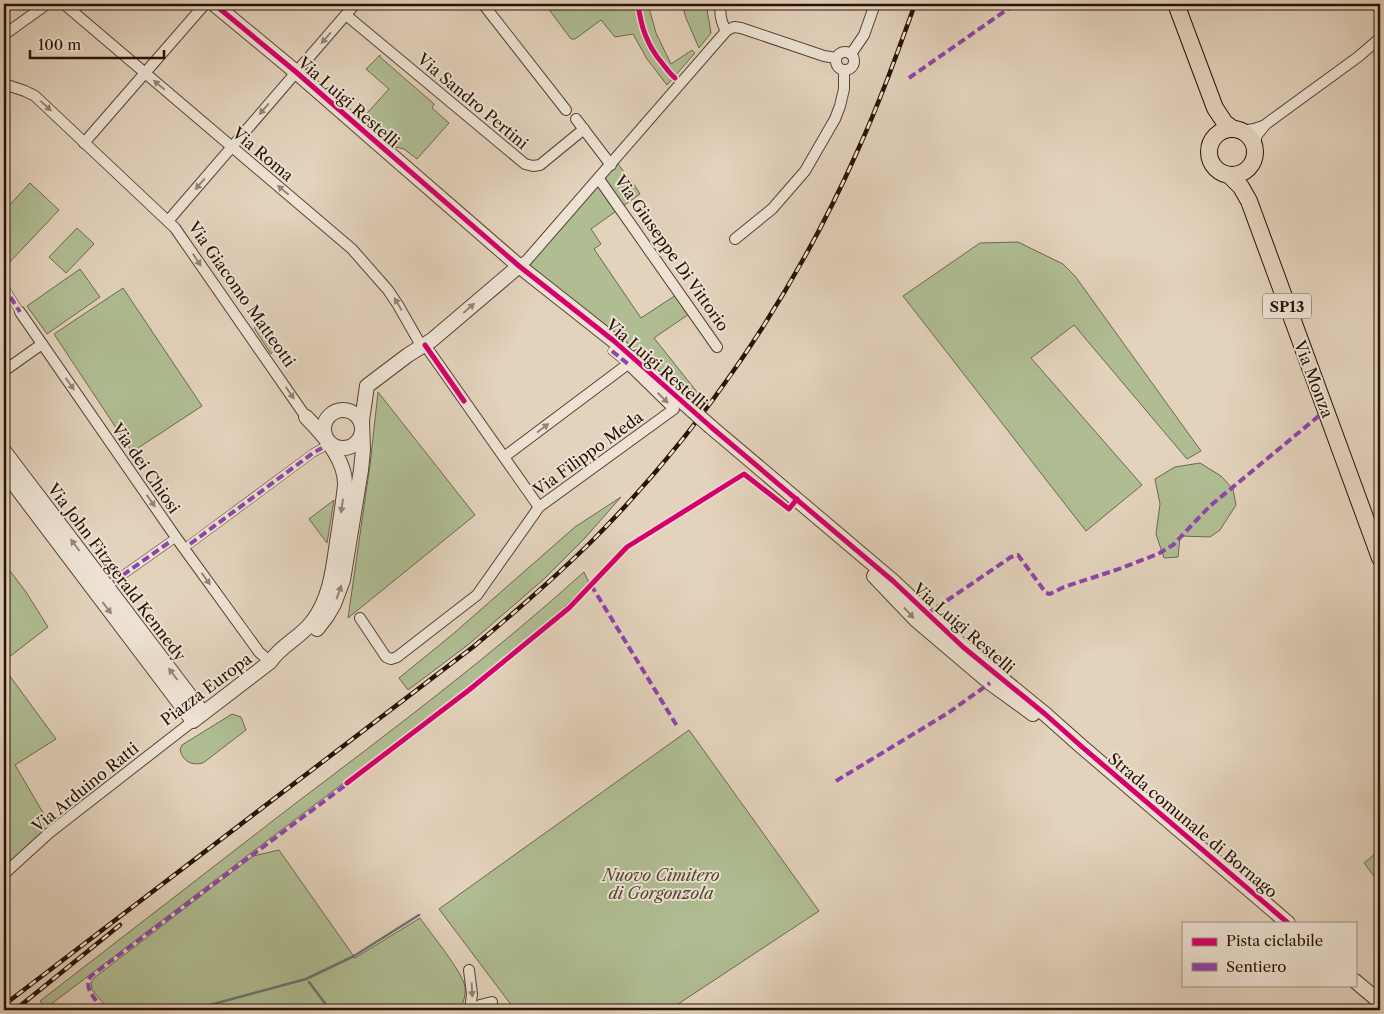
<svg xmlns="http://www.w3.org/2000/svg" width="1384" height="1014" font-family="'Libre Caslon Text',serif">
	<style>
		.green { fill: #b0bd93; stroke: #6c684c }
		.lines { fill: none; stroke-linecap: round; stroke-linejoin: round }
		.stream { stroke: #6b7471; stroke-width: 2.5 }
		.pedestrian-casing { stroke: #574234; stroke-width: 9 }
		.minor-casing { stroke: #574234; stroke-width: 12 }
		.tertiary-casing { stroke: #574234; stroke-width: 16 }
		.primary-casing { stroke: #281206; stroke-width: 18 }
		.pedestrian { stroke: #ede2d3; stroke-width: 8 }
		.minor { stroke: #ede2d3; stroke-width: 10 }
		.tertiary { stroke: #ede2d3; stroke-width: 14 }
		.primary { stroke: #e3d2bc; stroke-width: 16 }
		.rail-casing { stroke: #281206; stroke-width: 4.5 }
		.rail { stroke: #ede2d3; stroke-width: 2.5; stroke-dasharray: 8; stroke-linecap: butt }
		.tertiary-bridge-casing { stroke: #574234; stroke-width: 16; stroke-linecap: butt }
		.tertiary-bridge { stroke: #ede2d3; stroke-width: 14 }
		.quiet { stroke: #8e44ad; stroke-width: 4; stroke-dasharray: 8 4; stroke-linecap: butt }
		.cycleway-casing { stroke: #ede2d3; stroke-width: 8 }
		.cycleway { stroke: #d6006c; stroke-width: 5 }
		.oneway { fill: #948477 }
		.labels { text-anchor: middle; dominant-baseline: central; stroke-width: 4; stroke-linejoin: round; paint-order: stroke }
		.shield { fill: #ede2d3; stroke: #635044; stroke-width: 1 }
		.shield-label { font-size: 15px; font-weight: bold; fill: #281206 }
		.street-label { font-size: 16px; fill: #281206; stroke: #ede2d3 }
		.park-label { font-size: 16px; font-style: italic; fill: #514530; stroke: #ede2d3 }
	</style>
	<rect width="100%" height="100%" fill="#e3d2bc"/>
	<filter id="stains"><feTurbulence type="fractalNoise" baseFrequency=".004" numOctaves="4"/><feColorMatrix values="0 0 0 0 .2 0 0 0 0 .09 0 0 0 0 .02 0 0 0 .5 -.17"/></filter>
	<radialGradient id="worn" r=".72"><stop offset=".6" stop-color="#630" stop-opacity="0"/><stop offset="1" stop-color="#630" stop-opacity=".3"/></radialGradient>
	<g class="green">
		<path d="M545,4H648L656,33L671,64L692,50L695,53L667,85L647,59L633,34L615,37L601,20L575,39H571Z"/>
		<path d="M682,4H706L711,33L699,48L686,18Z"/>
		<path d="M380,55V57L434,104L432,108L449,123L417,159L404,149L391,146L361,120L389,89L366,69Z"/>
		<path d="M615,160L635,186L640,194L591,229L601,244L594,249L641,318L679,293L692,312L654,338L701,397L697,407L520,264Z"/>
		<path d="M30,183L59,210L7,265L4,262V211Z"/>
		<path d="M77,228L94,244L66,273L49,257Z"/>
		<path d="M1018,242L1063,264L1075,276L1201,451L1187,459L1074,325L1031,358L1142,485L1086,531L903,296L980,243Z"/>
		<path d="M80,269L100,297L47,334L27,306Z"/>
		<path d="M123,288L202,406L132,452L54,334Z"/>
		<path d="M256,327L279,344L271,354L254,328Z"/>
		<path d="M378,392L475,515L348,618L370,465Z"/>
		<path d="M1200,463L1221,476L1233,489L1236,505L1220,530L1210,537L1180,536L1178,557L1164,558L1156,534L1160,504L1155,479L1175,467Z"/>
		<path d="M621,497L585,538L544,579L469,644L408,690L399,678L453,634L575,527Z"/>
		<path d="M334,500L327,543L309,519Z"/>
		<path d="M4,563L26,592L48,627L4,661Z"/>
		<path d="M584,572L589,583L561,610L481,677L444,707L46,1008L40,1001C124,936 208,871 292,806C391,731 491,656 584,572Z"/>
		<path d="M4,668L56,739L15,765L52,828L4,867Z"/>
		<path d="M232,714L241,717L246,730L203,763C191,766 183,761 180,750L182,745Z"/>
		<path d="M689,730L819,911L669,1010H515L439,909Z"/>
		<path d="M279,850L355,958L420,918C431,934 462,971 465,987C466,995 463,1003 460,1010H109L92,990L91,982L94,978L253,856Z"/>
		<path d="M1380,850V884L1364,863Z"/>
	</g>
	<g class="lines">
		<g class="stream">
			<path d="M309,982L330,1010"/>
			<path d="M191,1010L306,979L354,956L419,915"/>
		</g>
		<defs>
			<g id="pedestrian">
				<path d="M4,287L20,312"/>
				<path d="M612,351L628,364"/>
				<path d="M190,544L313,453L322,448"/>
				<path d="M113,582L171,541"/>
			</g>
			<g id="minor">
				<path d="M64,4L352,249L388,290L398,305L422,347"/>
				<path d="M483,4L566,110"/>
				<path d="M721,4C719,14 721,22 726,31"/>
				<path d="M346,15L525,164L533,166L540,165L584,129"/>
				<path d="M4,35L47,4"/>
				<circle cx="845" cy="61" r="9"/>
				<path d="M851,54L864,35L875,4"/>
				<path d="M4,84L25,91L35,96L175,228L306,417"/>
				<path d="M576,119L611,165"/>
				<path d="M1241,131L1254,129L1263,126"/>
				<path d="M84,143L205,4"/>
				<path d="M1254,146L1257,135L1266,124L1358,57L1380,38"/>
				<path d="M599,179L717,347"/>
				<path d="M168,221L355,4"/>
				<path d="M735,239L772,209L805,171L835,119L840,106L844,89V70"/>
				<path d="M519,266L527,260L727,30L734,27L741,28L824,56L836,58"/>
				<path d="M20,312L175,536L259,652L270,662"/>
				<path d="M425,345L539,507"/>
				<path d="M4,371L42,344"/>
				<path d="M360,618L386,657L391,659L397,657L477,595L539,507L674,409L628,364L504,457"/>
				<path d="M4,874L49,833L193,721"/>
				<path d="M469,970L472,994L470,1010"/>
				<path d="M471,1010L480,1005L492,1002"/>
			</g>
			<g id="tertiary">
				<path d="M214,4L296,72L390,154L519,266L614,341L693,411"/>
				<circle cx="343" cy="429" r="19"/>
				<path d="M711,427L893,581L963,647L1045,714L1081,746L1288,923"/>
				<path d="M4,451L203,713"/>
				<path d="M4,471L193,721L270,662C281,645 300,638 312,622C330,599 333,570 337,542C340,523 343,504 345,485C346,460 323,434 306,417"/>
				<path d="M874,576L916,620L989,682L1033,714"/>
				<path d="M317,629L327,616L334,604L343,580L361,470L363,450L362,420L367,386L408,355L432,340L519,266"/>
				<path d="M1355,981L1380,1002"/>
			</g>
			<g id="primary">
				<path d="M1176,4L1215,108L1225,123L1233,129"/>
				<circle cx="1232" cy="152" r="23"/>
				<path d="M1229,175L1241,187L1249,201L1380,558"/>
			</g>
		</defs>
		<use href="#pedestrian" class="pedestrian-casing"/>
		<use href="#minor" class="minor-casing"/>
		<use href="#tertiary" class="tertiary-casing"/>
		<use href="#primary" class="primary-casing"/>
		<use href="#pedestrian" class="pedestrian"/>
		<use href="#minor" class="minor"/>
		<use href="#tertiary" class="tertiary"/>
		<use href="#primary" class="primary"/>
		<defs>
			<g id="rail">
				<path d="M4,1005L473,647C513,614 552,580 589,544C701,432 793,296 857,152C879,104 897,54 915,4"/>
				<path d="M15,1010L120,925"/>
			</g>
		</defs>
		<use href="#rail" class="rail-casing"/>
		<use href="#rail" class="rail"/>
		<defs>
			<path id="tertiary-bridge" d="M693,411L711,427"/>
		</defs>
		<use href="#tertiary-bridge" class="tertiary-bridge-casing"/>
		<use href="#tertiary-bridge" class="tertiary-bridge"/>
		<g class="quiet">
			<path d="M909,78L1015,4"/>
			<path d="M4,287L20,312"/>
			<path d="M612,351L628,364"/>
			<path d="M190,544L313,453L322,448"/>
			<path d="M113,582L171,541"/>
			<path d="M591,585L677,726"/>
			<path d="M927,614L1011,557L1018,555L1046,593L1050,594L1064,587L1116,570L1158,554L1173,545L1210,506L1326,410"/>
			<path d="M836,781L948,713L990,683"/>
			<path d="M104,1010C97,1001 82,988 91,976L351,781"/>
		</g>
		<defs>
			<g id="cycleway">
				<path d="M214,4L296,72L390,154L519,266L614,341L711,427L893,581L963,647L1045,714L1081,746L1288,923"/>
				<path d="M638,4C641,27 647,45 662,63C666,68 670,74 675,78"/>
				<path d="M425,345L464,401"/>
				<path d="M347,783L469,690L569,608L627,547L744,474L789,509L797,499"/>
			</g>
		</defs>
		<use href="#cycleway" class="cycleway-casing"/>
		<use href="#cycleway" class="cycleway"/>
	</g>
	<defs><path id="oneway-solid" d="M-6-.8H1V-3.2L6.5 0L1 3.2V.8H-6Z" transform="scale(1.25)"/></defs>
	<g class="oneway">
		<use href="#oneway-solid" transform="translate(326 38) rotate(131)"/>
		<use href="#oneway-solid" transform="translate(159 85) rotate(-140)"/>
		<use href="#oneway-solid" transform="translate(46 106) rotate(43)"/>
		<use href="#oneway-solid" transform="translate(264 109) rotate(131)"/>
		<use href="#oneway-solid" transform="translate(200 184) rotate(131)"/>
		<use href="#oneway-solid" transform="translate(283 190) rotate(-140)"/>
		<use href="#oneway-solid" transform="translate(197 260) rotate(56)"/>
		<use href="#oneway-solid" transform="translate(398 304) rotate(-121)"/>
		<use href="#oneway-solid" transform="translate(469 308) rotate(-41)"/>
		<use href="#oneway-solid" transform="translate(70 384) rotate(55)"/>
		<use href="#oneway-solid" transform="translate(290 393) rotate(55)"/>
		<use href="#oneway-solid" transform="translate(663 398) rotate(44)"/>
		<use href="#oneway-solid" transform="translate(543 428) rotate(-37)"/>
		<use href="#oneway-solid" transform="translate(151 501) rotate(55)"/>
		<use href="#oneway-solid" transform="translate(342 506) rotate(98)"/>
		<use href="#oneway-solid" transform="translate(75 545) rotate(-127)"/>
		<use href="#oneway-solid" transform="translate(206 579) rotate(54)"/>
		<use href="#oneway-solid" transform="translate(339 592) rotate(-70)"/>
		<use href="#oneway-solid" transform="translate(107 608) rotate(53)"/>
		<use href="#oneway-solid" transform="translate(909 613) rotate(47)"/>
		<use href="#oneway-solid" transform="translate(173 674) rotate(-127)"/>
		<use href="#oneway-solid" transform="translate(472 990) rotate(87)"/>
	</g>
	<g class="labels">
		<rect class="shield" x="1263" y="293.5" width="48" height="25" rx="4"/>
		<g class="shield-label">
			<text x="1287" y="306">SP13</text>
		</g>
		<g class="street-label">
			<text transform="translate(473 101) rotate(40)">Via Sandro Pertini</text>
			<text transform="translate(349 102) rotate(41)">Via Luigi Restelli</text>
			<text transform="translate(263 154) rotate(40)">Via Roma</text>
			<text transform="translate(672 253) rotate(55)">Via Giuseppe Di Vittorio</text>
			<text transform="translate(242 294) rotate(55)">Via Giacomo Matteotti</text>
			<text transform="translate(657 364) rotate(41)">Via Luigi Restelli</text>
			<text transform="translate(1314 379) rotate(69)">Via Monza</text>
			<text transform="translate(588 453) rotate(-36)">Via Filippo Meda</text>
			<text transform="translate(146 468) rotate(55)">Via dei Chiosi</text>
			<text transform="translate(117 572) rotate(53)">Via John Fitzgerald Kennedy</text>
			<text transform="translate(964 628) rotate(41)">Via Luigi Restelli</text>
			<text transform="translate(206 689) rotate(-37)">Piazza Europa</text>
			<text transform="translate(85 787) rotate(-39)">Via Arduino Ratti</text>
			<text transform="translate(1193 825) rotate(40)">Strada comunale di Bornago</text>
		</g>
		<g class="park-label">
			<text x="661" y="875">Nuovo Cimitero<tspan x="661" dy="18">di Gorgonzola</tspan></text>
		</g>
	</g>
	<rect width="1384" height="1014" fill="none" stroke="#e3d2bc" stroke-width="20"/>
	<rect x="5" y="5" width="1374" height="1004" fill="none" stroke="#281206" stroke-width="2.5"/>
	<rect x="10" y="10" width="1364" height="994" fill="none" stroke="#281206"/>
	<rect x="1182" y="922" width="175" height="65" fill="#ede2d3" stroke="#9e8f81"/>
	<rect x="1192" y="938" width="25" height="8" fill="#d6006c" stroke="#9e8f81"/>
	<text x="1226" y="946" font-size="15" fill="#281206">Pista ciclabile</text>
	<rect x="1192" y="963" width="25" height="8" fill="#8e44ad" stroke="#9e8f81"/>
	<text x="1226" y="972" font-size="15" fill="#281206">Sentiero</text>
	<path d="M30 50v8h134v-8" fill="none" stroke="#281206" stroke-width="2.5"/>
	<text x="38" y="50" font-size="15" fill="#281206" stroke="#ede2d3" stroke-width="4" paint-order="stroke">100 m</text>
	<rect width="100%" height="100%" filter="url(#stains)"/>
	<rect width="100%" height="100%" fill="url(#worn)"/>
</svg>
